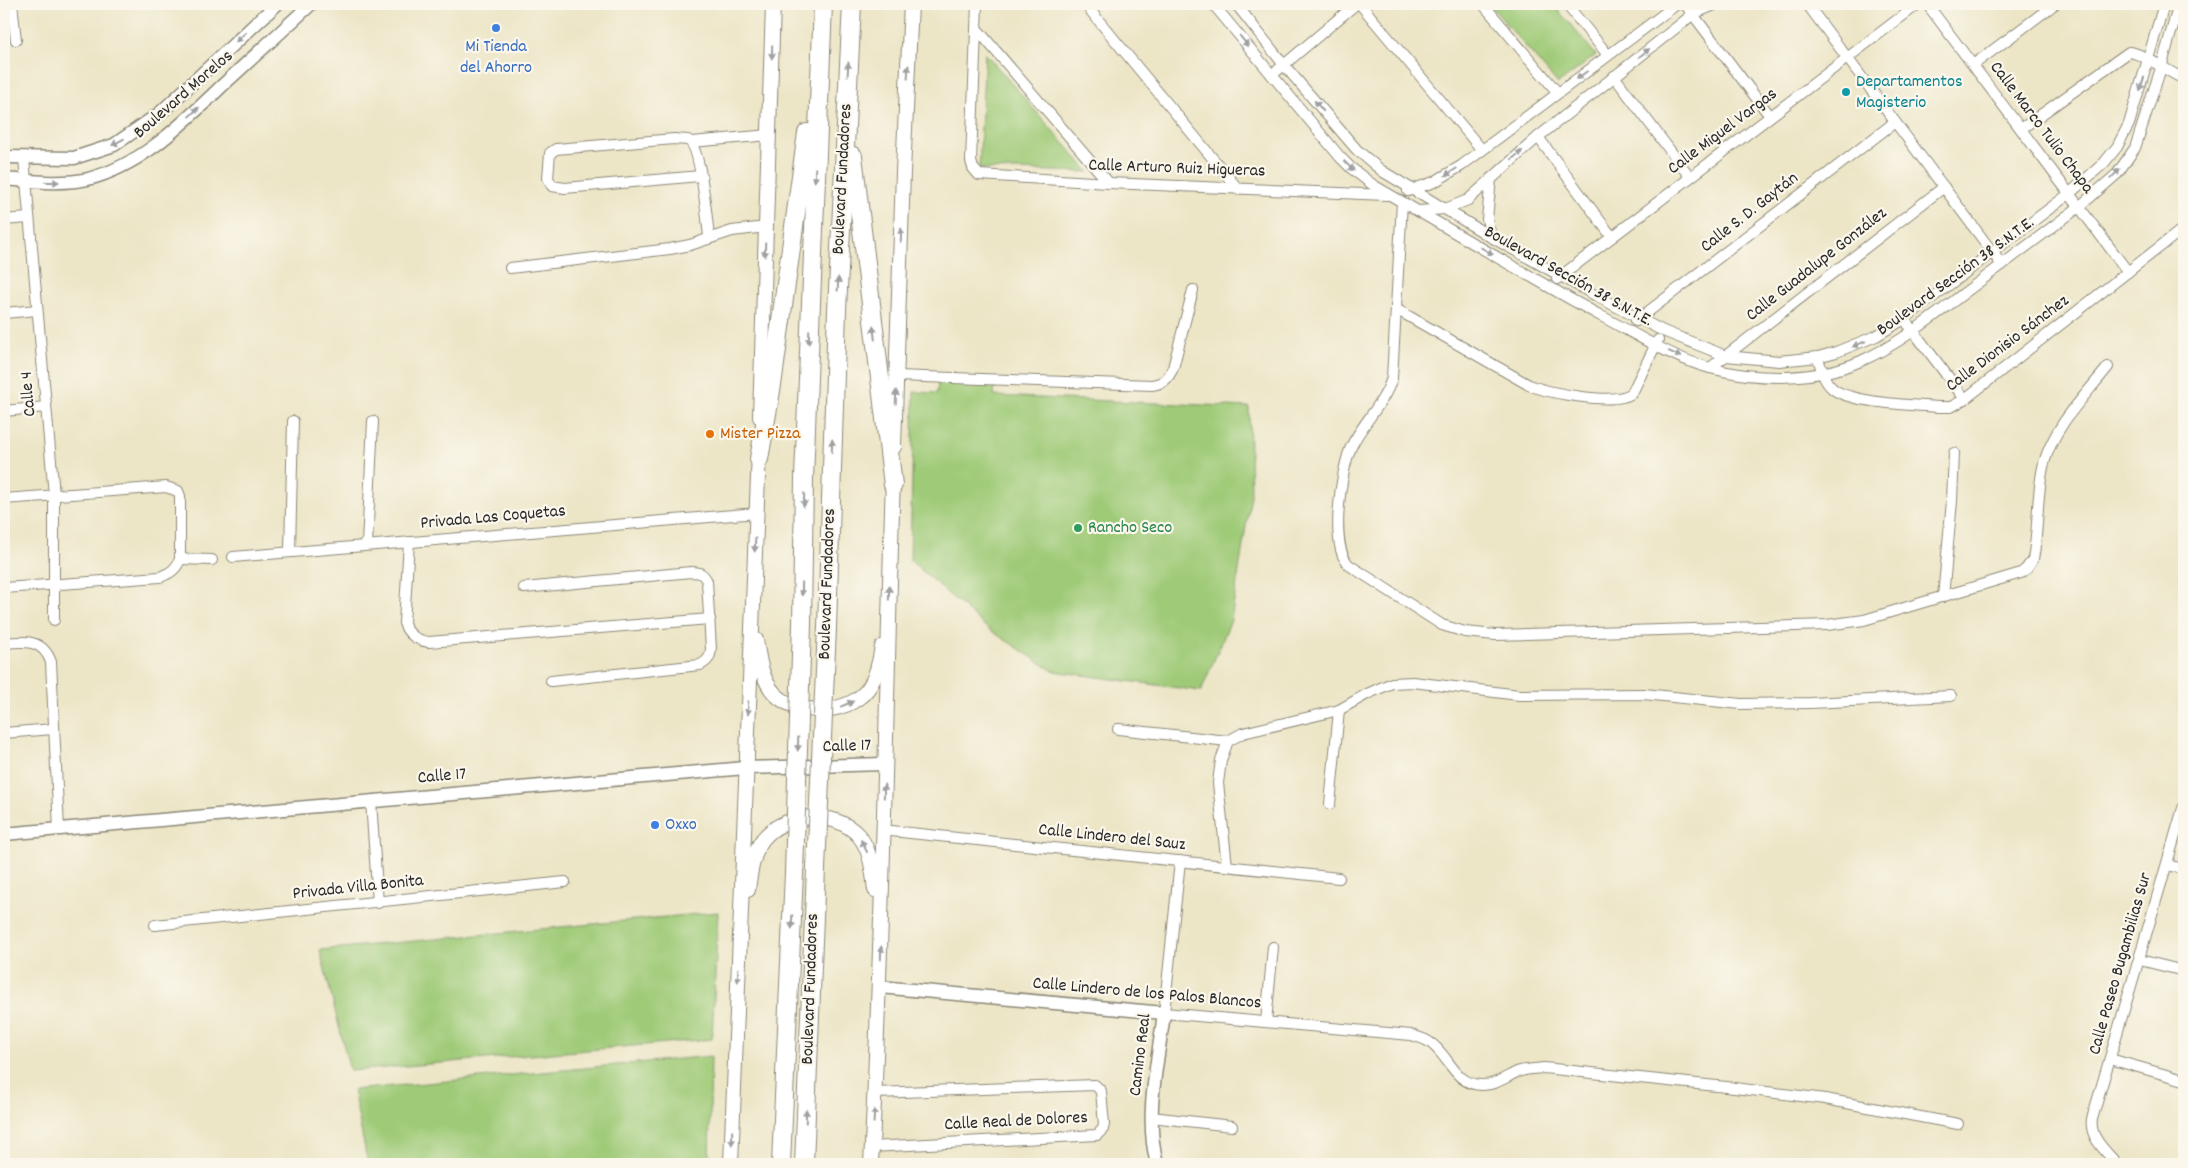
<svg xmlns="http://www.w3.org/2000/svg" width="2188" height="1168" font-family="Dekko,sans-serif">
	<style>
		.green { fill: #9fca77; stroke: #657a51 }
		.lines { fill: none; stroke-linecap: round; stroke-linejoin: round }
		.minor-casing { stroke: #8c8878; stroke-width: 12 }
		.tertiary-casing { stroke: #8c8878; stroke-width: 15 }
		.secondary-casing { stroke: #8c8878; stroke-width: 16 }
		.motorway-casing { stroke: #8c8878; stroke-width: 20 }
		.minor { stroke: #fff; stroke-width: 10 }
		.tertiary { stroke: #fff; stroke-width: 12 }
		.secondary { stroke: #fff; stroke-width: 14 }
		.motorway { stroke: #fff; stroke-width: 18 }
		.motorway-bridge-casing { stroke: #8c8878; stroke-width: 20; stroke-linecap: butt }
		.motorway-bridge { stroke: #fff; stroke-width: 18 }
		.oneway { fill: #a0a0a0 }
		.shop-dot { fill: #3f7fe0; stroke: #fbf7ec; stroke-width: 2 }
		.culture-dot { fill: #0f9aa8; stroke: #fbf7ec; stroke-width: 2 }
		.food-dot { fill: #e8710a; stroke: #fbf7ec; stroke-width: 2 }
		.leisure-dot { fill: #2e9e5b; stroke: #fbf7ec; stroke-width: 2 }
		.labels { text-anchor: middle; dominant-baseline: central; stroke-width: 4.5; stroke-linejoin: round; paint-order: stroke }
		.shop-label { font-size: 18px; fill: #366cbe; stroke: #fbf7ec }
		.culture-label { font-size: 18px; fill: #0d838f; stroke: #fbf7ec; text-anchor: start }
		.street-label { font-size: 18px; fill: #2b2b2b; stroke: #fbf7ec }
		.food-label { font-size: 18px; fill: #c56008; stroke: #fbf7ec; text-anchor: start }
		.leisure-label { font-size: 18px; fill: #27864d; stroke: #fbf7ec; text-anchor: start }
	</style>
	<rect width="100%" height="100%" fill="#fbf7ec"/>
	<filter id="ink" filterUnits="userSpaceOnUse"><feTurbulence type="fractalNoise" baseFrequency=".02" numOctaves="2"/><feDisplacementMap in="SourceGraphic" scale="10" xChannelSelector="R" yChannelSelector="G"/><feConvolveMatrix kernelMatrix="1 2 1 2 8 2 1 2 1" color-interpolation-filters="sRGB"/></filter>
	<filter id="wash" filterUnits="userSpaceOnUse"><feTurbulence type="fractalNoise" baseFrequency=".0096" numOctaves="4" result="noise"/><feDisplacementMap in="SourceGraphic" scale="20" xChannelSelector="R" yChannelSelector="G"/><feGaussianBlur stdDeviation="1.12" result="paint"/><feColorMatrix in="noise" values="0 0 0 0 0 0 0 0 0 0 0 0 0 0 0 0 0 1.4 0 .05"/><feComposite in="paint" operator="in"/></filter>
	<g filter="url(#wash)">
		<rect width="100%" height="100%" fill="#ece5c6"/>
		<g class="green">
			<path d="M1489,4H1553L1596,55L1558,84Z"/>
			<path d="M985,53L1089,172L979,169Z"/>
			<path d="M938,381L995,384L994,396L1249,407L1251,495L1231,620L1201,691L1053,671L987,628L910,560L914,392L937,393Z"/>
			<path d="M718,912L712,1039L350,1071L320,950Z"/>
			<path d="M711,1056L709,1164H368L353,1090Z"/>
		</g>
	</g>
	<g filter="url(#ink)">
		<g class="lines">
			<defs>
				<g id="minor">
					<path d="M12,4L16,40"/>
					<path d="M977,4L971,161L973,168L979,175L1109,183L1386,195"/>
					<path d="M1085,4L1238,189"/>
					<path d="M1213,4L1340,157L1351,168L1373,185C1449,229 1524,274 1601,316C1636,334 1672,358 1710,368C1760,381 1814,381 1861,361C1899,344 1930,319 1963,294C2002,265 2040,236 2079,207L2117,174L2135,148L2161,68L2179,4"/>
					<path d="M1236,4L1284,65L1357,150L1382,171L1491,237L1600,298L1663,331L1726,356L1779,361L1818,357L1836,352L1876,336L1904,319L2069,194L2104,163L2117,147L2129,124L2164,4"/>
					<path d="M1360,4L1482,150"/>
					<path d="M1483,4L1558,93"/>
					<path d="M1566,4L1608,55"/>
					<path d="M1685,4L1770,116"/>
					<path d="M1807,4L2002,265"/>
					<path d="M1927,4L2128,272"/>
					<path d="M977,29L1109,183"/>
					<path d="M1973,65L2055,4"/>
					<path d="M1272,75L1356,4"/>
					<path d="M1614,76L1690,177"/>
					<path d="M2021,129L2129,52C2143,53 2168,72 2184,79"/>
					<path d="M1538,137L1612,237"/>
					<path d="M692,142L769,135"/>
					<path d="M24,158L54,495V620"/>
					<path d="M700,176L565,188L552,186L548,178L550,153L556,149L674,139L688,140C701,147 707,220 709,237"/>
					<path d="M1408,191L1434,182L1461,166L1677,4"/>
					<path d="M1402,202L1392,378C1384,404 1363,422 1351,447C1341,470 1329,546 1349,565L1442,625L1465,632L1495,635L1827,625L1864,620L2021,573L2026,569L2033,559C2039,528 2036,494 2044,463C2054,426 2085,396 2108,367"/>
					<path d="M1419,211L1445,209L1468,200L1538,137L1682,23L1693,14L1717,4"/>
					<path d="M4,220L28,218"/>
					<path d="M1491,237L1487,219L1491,178"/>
					<path d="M510,268L670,249L690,245L732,231L766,227"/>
					<path d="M1557,279L1918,4"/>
					<path d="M1396,309L1529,385C1549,393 1615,406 1632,393L1658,340"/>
					<path d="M4,313L37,310"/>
					<path d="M1904,319L1965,399"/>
					<path d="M1636,321L1895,122"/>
					<path d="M1818,357C1821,368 1823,380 1832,388C1848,403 1913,405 1937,407H1951L1965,399L2184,228"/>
					<path d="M1710,368L1944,187"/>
					<path d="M897,376L1152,385C1164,383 1168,379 1173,368L1193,290"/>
					<path d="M4,411L46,407"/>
					<path d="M4,499L166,487L178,491L180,496V559C177,569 170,573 160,577L4,588"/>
					<path d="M409,542L404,623C408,635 416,640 429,642L710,619"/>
					<path d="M367,545L373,421"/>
					<path d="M290,551L293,421"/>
					<path d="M233,557L757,513"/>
					<path d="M180,559L212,560"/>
					<path d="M524,588L691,572C699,572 703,573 707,581L711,649C710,658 708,661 700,665L551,681"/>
					<path d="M1943,597L1952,501L1954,453"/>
					<path d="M4,643C25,641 43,639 51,662L59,830"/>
					<path d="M1118,729L1228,741"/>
					<path d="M4,733L53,729"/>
					<path d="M371,801L378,903"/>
					<path d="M1330,804L1339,710"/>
					<path d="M882,830L1339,878"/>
					<path d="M1180,861L1164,1013L1411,1035C1419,1037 1426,1039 1432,1044C1450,1058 1455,1084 1481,1085C1494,1086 1506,1077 1517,1072C1526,1069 1535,1069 1544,1068L1726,1087L1825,1099L1958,1124"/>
					<path d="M2167,865L2184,869"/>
					<path d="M1227,866L1218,783L1221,760L1228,741L1243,733L1339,710L1367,694L1392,683L1413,682L1519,695L1644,694L1741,704L1811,703L1951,696"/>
					<path d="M155,925L565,882"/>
					<path d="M2140,960L2184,971"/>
					<path d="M1266,1022L1273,947"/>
					<path d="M2110,1059L2184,1080"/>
					<path d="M1151,1117L1232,1126"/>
					<path d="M871,1147L1097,1135L1103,1129L1104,1124L1101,1091L1095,1085L875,1093"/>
					<path d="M2117,1164C2106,1151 2089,1138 2092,1119L2184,805"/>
				</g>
				<g id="tertiary">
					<path d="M4,157L74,158L114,145L159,114L277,4"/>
					<path d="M4,179C31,181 61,185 88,179C143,165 184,122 224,84C253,57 282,31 311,4"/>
					<path d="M4,834L745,768L884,764"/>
					<path d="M880,987L1164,1013C1158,1063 1144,1115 1157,1164"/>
				</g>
				<g id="secondary">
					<path d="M760,417L773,4"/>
					<path d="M894,447L903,172L911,4"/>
					<path d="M756,640C759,658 761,679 775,694C799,718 854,715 871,684C877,674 880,659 882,647"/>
					<path d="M748,890C750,874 753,852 763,839C785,812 835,809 859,836C871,850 873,873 875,890"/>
					<path d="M731,1164L759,451"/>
					<path d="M871,1164C883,935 886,705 893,476"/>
				</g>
				<g id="motorway">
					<path d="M853,156L893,485"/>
					<path d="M759,459L772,385L807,133"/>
					<path d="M802,625L804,478L823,4"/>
					<path d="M827,628L837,310L852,4"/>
					<path d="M781,1164L794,873"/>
					<path d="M804,1164L816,868"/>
				</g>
			</defs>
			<use href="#minor" class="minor-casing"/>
			<use href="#tertiary" class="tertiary-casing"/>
			<use href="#secondary" class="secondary-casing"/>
			<use href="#motorway" class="motorway-casing"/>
			<use href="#minor" class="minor"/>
			<use href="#tertiary" class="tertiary"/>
			<use href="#secondary" class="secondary"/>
			<use href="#motorway" class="motorway"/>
			<defs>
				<g id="motorway-bridge">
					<path d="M816,868L827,628"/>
					<path d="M794,873L802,625"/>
				</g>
			</defs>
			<use href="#motorway-bridge" class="motorway-bridge-casing"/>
			<use href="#motorway-bridge" class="motorway-bridge"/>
		</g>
		<defs><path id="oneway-solid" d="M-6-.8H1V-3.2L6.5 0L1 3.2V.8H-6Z" transform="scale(1.25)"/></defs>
		<g class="oneway">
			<use href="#oneway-solid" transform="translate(241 37) rotate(137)"/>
			<use href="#oneway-solid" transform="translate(1244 41) rotate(51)"/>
			<use href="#oneway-solid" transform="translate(772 52) rotate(92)"/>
			<use href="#oneway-solid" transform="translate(1644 53) rotate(-39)"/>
			<use href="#oneway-solid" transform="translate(848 69) rotate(-87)"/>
			<use href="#oneway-solid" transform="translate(908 72) rotate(-87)"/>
			<use href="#oneway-solid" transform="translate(1582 75) rotate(143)"/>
			<use href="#oneway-solid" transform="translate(2142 84) rotate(107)"/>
			<use href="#oneway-solid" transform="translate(1319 106) rotate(-130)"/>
			<use href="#oneway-solid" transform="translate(194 112) rotate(-43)"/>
			<use href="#oneway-solid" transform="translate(118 142) rotate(151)"/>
			<use href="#oneway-solid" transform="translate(1517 155) rotate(-40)"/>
			<use href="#oneway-solid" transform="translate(1349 166) rotate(45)"/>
			<use href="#oneway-solid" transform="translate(1451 172) rotate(148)"/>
			<use href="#oneway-solid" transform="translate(2115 174) rotate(-46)"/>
			<use href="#oneway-solid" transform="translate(815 175) rotate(92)"/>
			<use href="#oneway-solid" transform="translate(52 182)"/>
			<use href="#oneway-solid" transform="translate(901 235) rotate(-88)"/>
			<use href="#oneway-solid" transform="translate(765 250) rotate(92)"/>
			<use href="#oneway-solid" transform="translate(1487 251) rotate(30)"/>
			<use href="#oneway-solid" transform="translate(838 284) rotate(-87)"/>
			<use href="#oneway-solid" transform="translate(874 333) rotate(-97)"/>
			<use href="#oneway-solid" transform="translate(809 337) rotate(92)"/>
			<use href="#oneway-solid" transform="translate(1859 344) rotate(157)"/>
			<use href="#oneway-solid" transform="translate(1675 354) rotate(24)"/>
			<use href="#oneway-solid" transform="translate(896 397) rotate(-88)"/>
			<use href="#oneway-solid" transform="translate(832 446) rotate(-88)"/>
			<use href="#oneway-solid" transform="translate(804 500) rotate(92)"/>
			<use href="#oneway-solid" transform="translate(755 545) rotate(93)"/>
			<use href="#oneway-solid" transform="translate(802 589) rotate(91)"/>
			<use href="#oneway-solid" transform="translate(889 593) rotate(-89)"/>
			<use href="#oneway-solid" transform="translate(847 704) rotate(-23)"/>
			<use href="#oneway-solid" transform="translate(748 708) rotate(92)"/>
			<use href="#oneway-solid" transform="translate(798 744) rotate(92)"/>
			<use href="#oneway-solid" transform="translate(884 791) rotate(-89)"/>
			<use href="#oneway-solid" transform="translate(864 846) rotate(-117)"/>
			<use href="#oneway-solid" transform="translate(792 922) rotate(92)"/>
			<use href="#oneway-solid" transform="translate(881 953) rotate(-88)"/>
			<use href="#oneway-solid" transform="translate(738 975) rotate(92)"/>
			<use href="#oneway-solid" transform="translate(806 1116) rotate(-88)"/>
			<use href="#oneway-solid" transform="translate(874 1116) rotate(-86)"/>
			<use href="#oneway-solid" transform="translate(732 1138) rotate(92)"/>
		</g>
	</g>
	<g class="shop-dot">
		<circle cx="496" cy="28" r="5"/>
		<circle cx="655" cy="825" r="5"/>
	</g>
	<circle class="culture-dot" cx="1846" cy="92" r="5"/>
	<circle class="food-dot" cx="710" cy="434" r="5"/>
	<circle class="leisure-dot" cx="1078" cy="528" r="5"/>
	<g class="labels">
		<g class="shop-label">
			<text x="496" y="47">Mi Tienda<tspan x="496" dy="21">del Ahorro</tspan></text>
			<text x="665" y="825" text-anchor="start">Oxxo</text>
		</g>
		<g class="culture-label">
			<text x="1856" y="82">Departamentos<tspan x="1856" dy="21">Magisterio</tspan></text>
		</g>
		<g class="street-label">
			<text transform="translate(184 95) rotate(-41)">Boulevard Morelos</text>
			<text transform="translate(2041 128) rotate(53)">Calle Marco Tulio Chapa</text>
			<text transform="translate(1723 132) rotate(-37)">Calle Miguel Vargas</text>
			<text transform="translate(1177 169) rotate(2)">Calle Arturo Ruiz Higueras</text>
			<text transform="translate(843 179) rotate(-87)">Boulevard Fundadores</text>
			<text transform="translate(1750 213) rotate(-38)">Calle S. D. Gaytán</text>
			<text transform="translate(1817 265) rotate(-38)">Calle Guadalupe González</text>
			<text transform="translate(1568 277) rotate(29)">Boulevard Sección 38 S.N.T.E.</text>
			<text transform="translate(1956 277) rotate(-36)">Boulevard Sección 38 S.N.T.E.</text>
			<text transform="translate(2008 344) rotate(-37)">Calle Dionisio Sánchez</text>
			<text transform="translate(29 394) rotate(-95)">Calle 4</text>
			<text transform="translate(493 518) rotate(-5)">Privada Las Coquetas</text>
			<text transform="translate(828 584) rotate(-88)">Boulevard Fundadores</text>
			<text transform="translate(847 747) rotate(-2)">Calle 17</text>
			<text transform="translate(442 777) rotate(-5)">Calle 17</text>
			<text transform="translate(1112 838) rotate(6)">Calle Lindero del Sauz</text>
			<text transform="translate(358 888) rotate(-6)">Privada Villa Bonita</text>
			<text transform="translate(2121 964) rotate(-74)">Calle Paseo Bugambilias Sur</text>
			<text transform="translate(811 989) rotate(-88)">Boulevard Fundadores</text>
			<text transform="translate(1147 994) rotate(5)">Calle Lindero de los Palos Blancos</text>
			<text transform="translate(1141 1055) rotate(-83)">Camino Real</text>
			<text transform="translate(1016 1122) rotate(-3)">Calle Real de Dolores</text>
		</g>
		<g class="food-label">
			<text x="720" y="434">Mister Pizza</text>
		</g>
		<g class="leisure-label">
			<text x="1088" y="528">Rancho Seco</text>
		</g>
	</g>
	<rect width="2188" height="1168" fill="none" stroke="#fbf7ec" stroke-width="20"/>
</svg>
